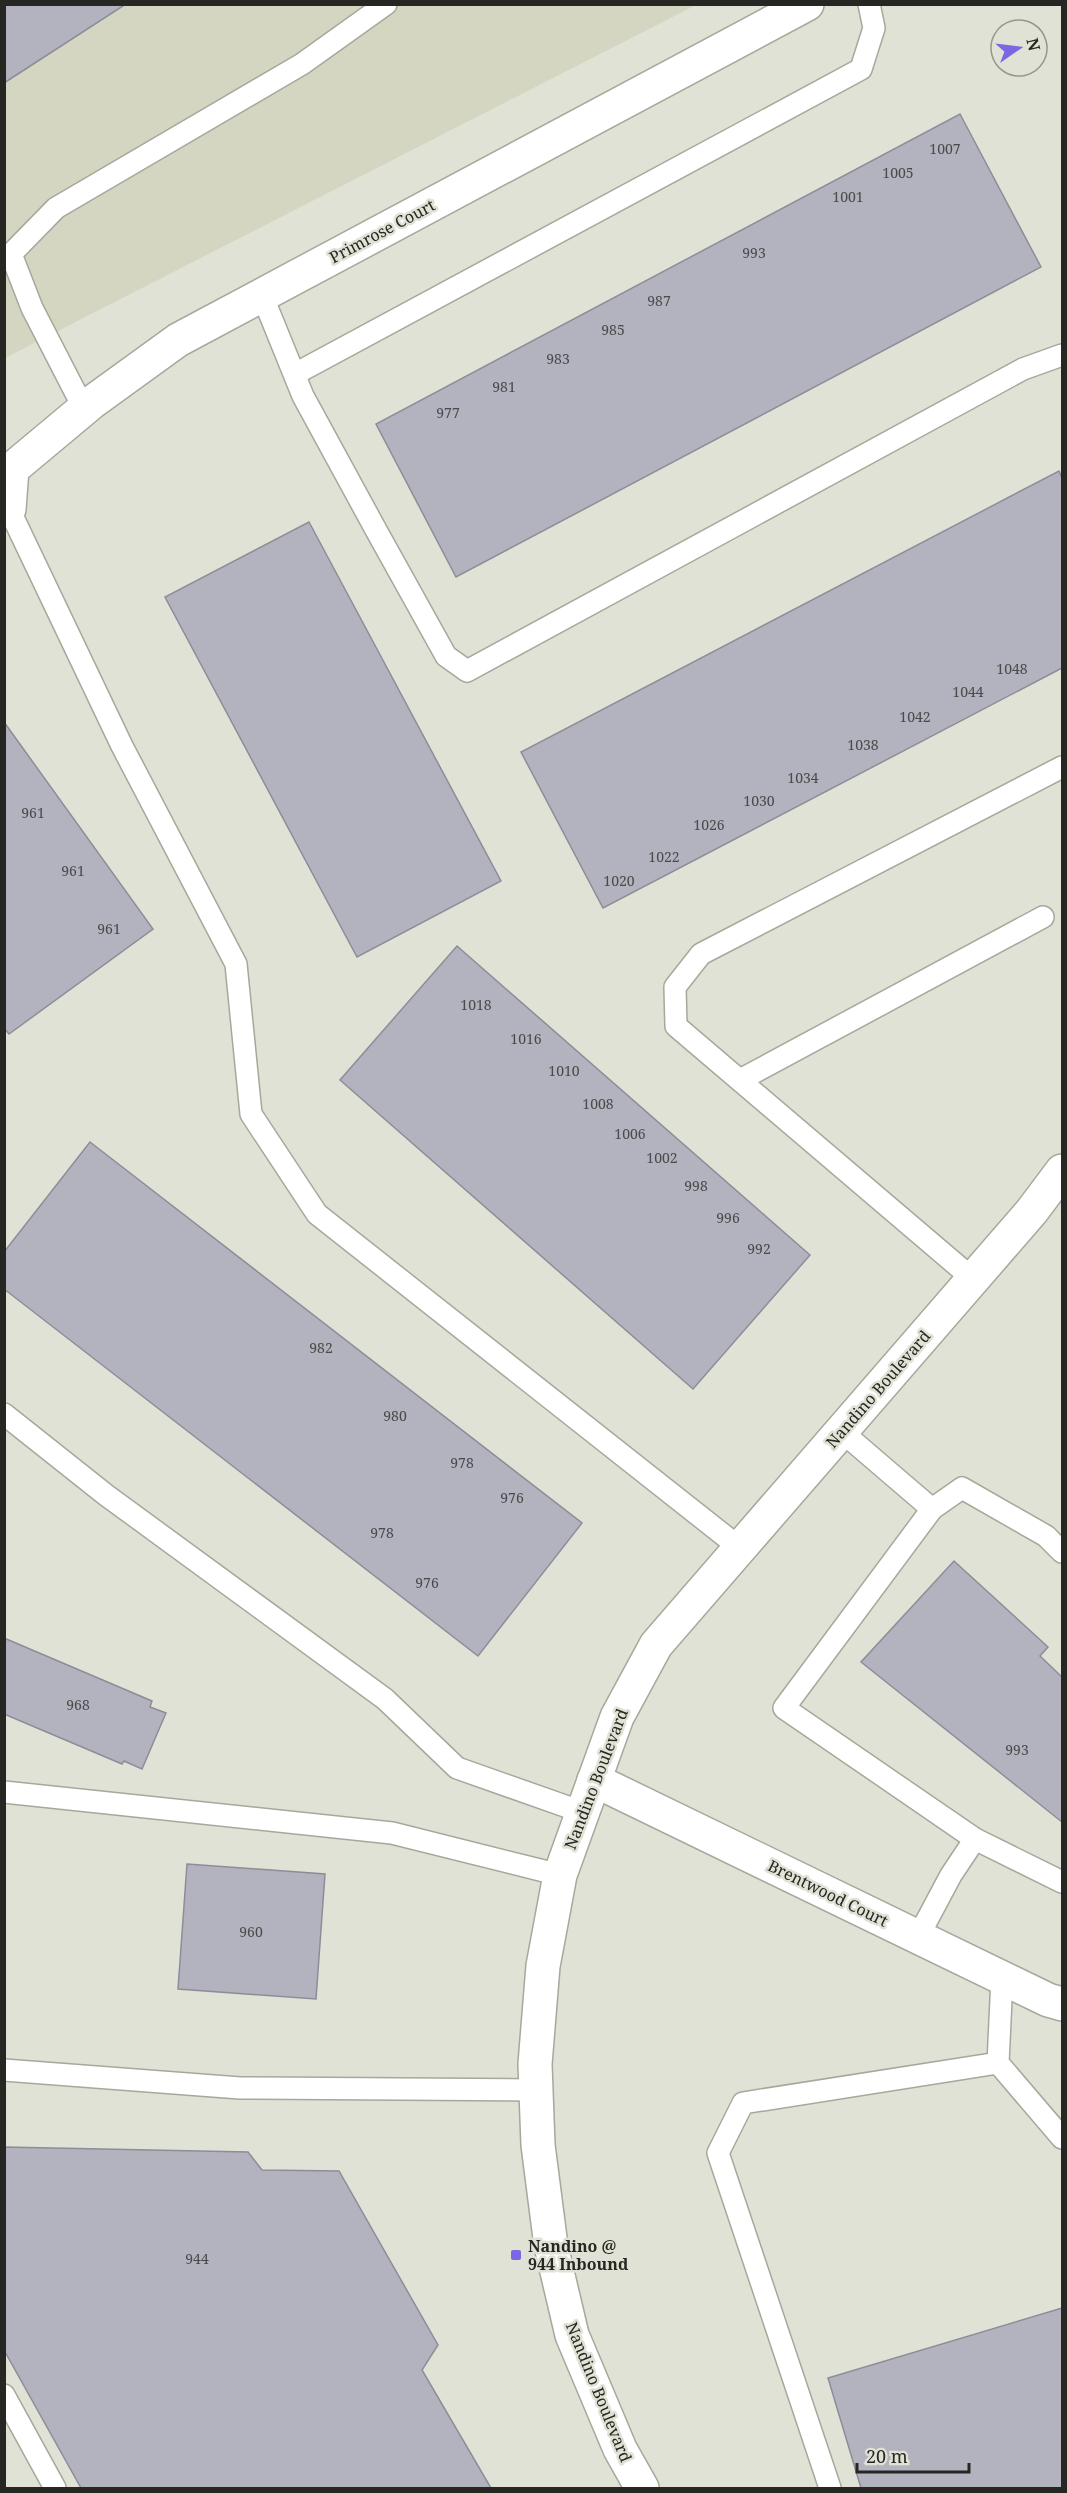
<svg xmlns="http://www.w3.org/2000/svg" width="1067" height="2493" font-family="'Noto Serif',serif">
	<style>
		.built { fill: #d4d6c2 }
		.building { fill: #b3b3bf; stroke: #8d8d99; stroke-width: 1.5 }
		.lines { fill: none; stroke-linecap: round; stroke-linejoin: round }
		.lane-casing { stroke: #a6a89c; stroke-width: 24 }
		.street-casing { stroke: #a6a89c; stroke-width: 36 }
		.secondary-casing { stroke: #a6a89c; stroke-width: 36 }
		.lane { stroke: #fff; stroke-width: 21 }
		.street { stroke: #fff; stroke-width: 33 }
		.secondary { stroke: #fff; stroke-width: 33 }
		.poi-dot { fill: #7a67e3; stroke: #e0e2d5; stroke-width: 2 }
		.labels { text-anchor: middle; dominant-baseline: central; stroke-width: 5; stroke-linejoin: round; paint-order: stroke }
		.number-label { font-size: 14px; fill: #494a49 }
		.street-label { font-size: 16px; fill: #262722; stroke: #e0e2d5 }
		.poi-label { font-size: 16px; font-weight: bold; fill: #262722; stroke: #e0e2d5; text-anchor: start }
	</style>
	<rect width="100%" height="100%" fill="#e0e2d5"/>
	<path class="built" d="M5,5H696L5,358Z"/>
	<g class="building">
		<path d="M4,4H126L4,83Z"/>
		<path d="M960,114L1041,267L456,577L376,424Z"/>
		<path d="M1059,471L1062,478V668L603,908L521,752Z"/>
		<path d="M309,522L501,881L357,957L165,597Z"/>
		<path d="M4,722L153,929L9,1034L4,1028Z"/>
		<path d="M457,946L810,1255L693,1389L340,1080Z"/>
		<path d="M90,1142L582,1523L478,1656L4,1289V1252Z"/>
		<path d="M954,1561L1048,1647L1040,1656L1062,1677V1822L861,1662Z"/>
		<path d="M4,1638L152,1701L150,1707L166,1713L142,1769L124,1761L122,1764L4,1714Z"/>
		<path d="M187,1864L325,1874L316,1999L178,1989Z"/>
		<path d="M4,2147L248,2152L262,2170L339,2171L438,2345L422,2370L491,2488H81L4,2350Z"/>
		<path d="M1062,2308V2488H861L828,2378Z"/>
	</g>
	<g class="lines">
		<defs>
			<g id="lane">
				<path d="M262,295L303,396L376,530L446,656L467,671L1023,369L1062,355"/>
				<path d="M295,374L861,69L874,28L869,4"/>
				<path d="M84,409L32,308L11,254L56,208L302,64L386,4"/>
				<path d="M9,509L122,746L236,964L251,1114L317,1214L740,1548"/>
				<path d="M740,1080L1043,917"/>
				<path d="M973,1279L676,1026L675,987L701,954L1062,767"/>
				<path d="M4,1414L106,1495L385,1699L457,1768L582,1812"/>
				<path d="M841,1431L932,1509L784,1708L975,1839L1062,1882"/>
				<path d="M932,1509L962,1488L1046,1536L1062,1552"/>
				<path d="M4,1792L392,1833L560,1875"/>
				<path d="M918,1937L951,1875L975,1839"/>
				<path d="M1002,1978L998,2063L1062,2138"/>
				<path d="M4,2070L240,2088L536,2090"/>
				<path d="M4,2395L55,2488"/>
				<path d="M830,2488L718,2153L743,2103L998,2063"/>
			</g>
			<g id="street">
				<path d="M9,509L12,469L91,403L178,340L807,4"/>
				<path d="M594,1780L1048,2000L1062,2004"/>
			</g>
			<path id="secondary" d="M642,2488L620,2449L572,2335L551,2246L538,2145L535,2064L543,1966L560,1875L617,1717L656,1645L1032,1211L1062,1171"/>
		</defs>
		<use href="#lane" class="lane-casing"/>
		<use href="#street" class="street-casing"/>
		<use href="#secondary" class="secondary-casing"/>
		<use href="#lane" class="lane"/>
		<use href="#street" class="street"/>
		<use href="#secondary" class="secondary"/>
	</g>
	<rect class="poi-dot" x="510" y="2249" width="12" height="12" rx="3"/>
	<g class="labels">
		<g class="number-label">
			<text x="945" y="148">1007</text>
			<text x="898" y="172">1005</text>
			<text x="848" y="196">1001</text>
			<text x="754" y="252">993</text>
			<text x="659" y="300">987</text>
			<text x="613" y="329">985</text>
			<text x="558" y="358">983</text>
			<text x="504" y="386">981</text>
			<text x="448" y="412">977</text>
			<text x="1012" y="668">1048</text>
			<text x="968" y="691">1044</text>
			<text x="915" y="716">1042</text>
			<text x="863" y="744">1038</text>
			<text x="803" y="777">1034</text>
			<text x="759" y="800">1030</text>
			<text x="33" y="812">961</text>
			<text x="709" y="824">1026</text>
			<text x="664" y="856">1022</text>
			<text x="73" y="870">961</text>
			<text x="619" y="880">1020</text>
			<text x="109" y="928">961</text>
			<text x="476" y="1004">1018</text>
			<text x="526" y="1038">1016</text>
			<text x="564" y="1070">1010</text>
			<text x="598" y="1103">1008</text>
			<text x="630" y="1133">1006</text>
			<text x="662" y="1157">1002</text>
			<text x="696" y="1185">998</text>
			<text x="728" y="1217">996</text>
			<text x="759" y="1248">992</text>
			<text x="321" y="1347">982</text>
			<text x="395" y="1415">980</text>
			<text x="462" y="1462">978</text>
			<text x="512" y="1497">976</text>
			<text x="382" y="1532">978</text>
			<text x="427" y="1582">976</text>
			<text x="78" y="1704">968</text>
			<text x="1017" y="1749">993</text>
			<text x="251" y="1931">960</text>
			<text x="197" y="2258">944</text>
		</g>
		<g class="street-label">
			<text transform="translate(382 231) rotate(-28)">Primrose Court</text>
			<text transform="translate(878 1389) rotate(-49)">Nandino Boulevard</text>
			<text transform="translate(596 1779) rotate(-69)">Nandino Boulevard</text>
			<text transform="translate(828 1893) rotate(26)">Brentwood Court</text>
			<text transform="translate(599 2392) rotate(68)">Nandino Boulevard</text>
		</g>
		<g class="poi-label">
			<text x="528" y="2246">Nandino @<tspan x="528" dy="18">944 Inbound</tspan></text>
		</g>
	</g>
	<rect width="1067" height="2493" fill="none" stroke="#262722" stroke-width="12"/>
	<g transform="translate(1019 48) rotate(76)"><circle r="28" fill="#e0e2d5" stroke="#96978d" stroke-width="1.5"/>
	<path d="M0-4.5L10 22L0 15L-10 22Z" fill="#7a67e3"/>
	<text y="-9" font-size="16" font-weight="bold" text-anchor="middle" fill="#262722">N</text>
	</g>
	<path d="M857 2463v9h112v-9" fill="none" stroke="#262722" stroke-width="3"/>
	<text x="866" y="2463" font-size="18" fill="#262722" stroke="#e0e2d5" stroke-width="4.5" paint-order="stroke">20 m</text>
</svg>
